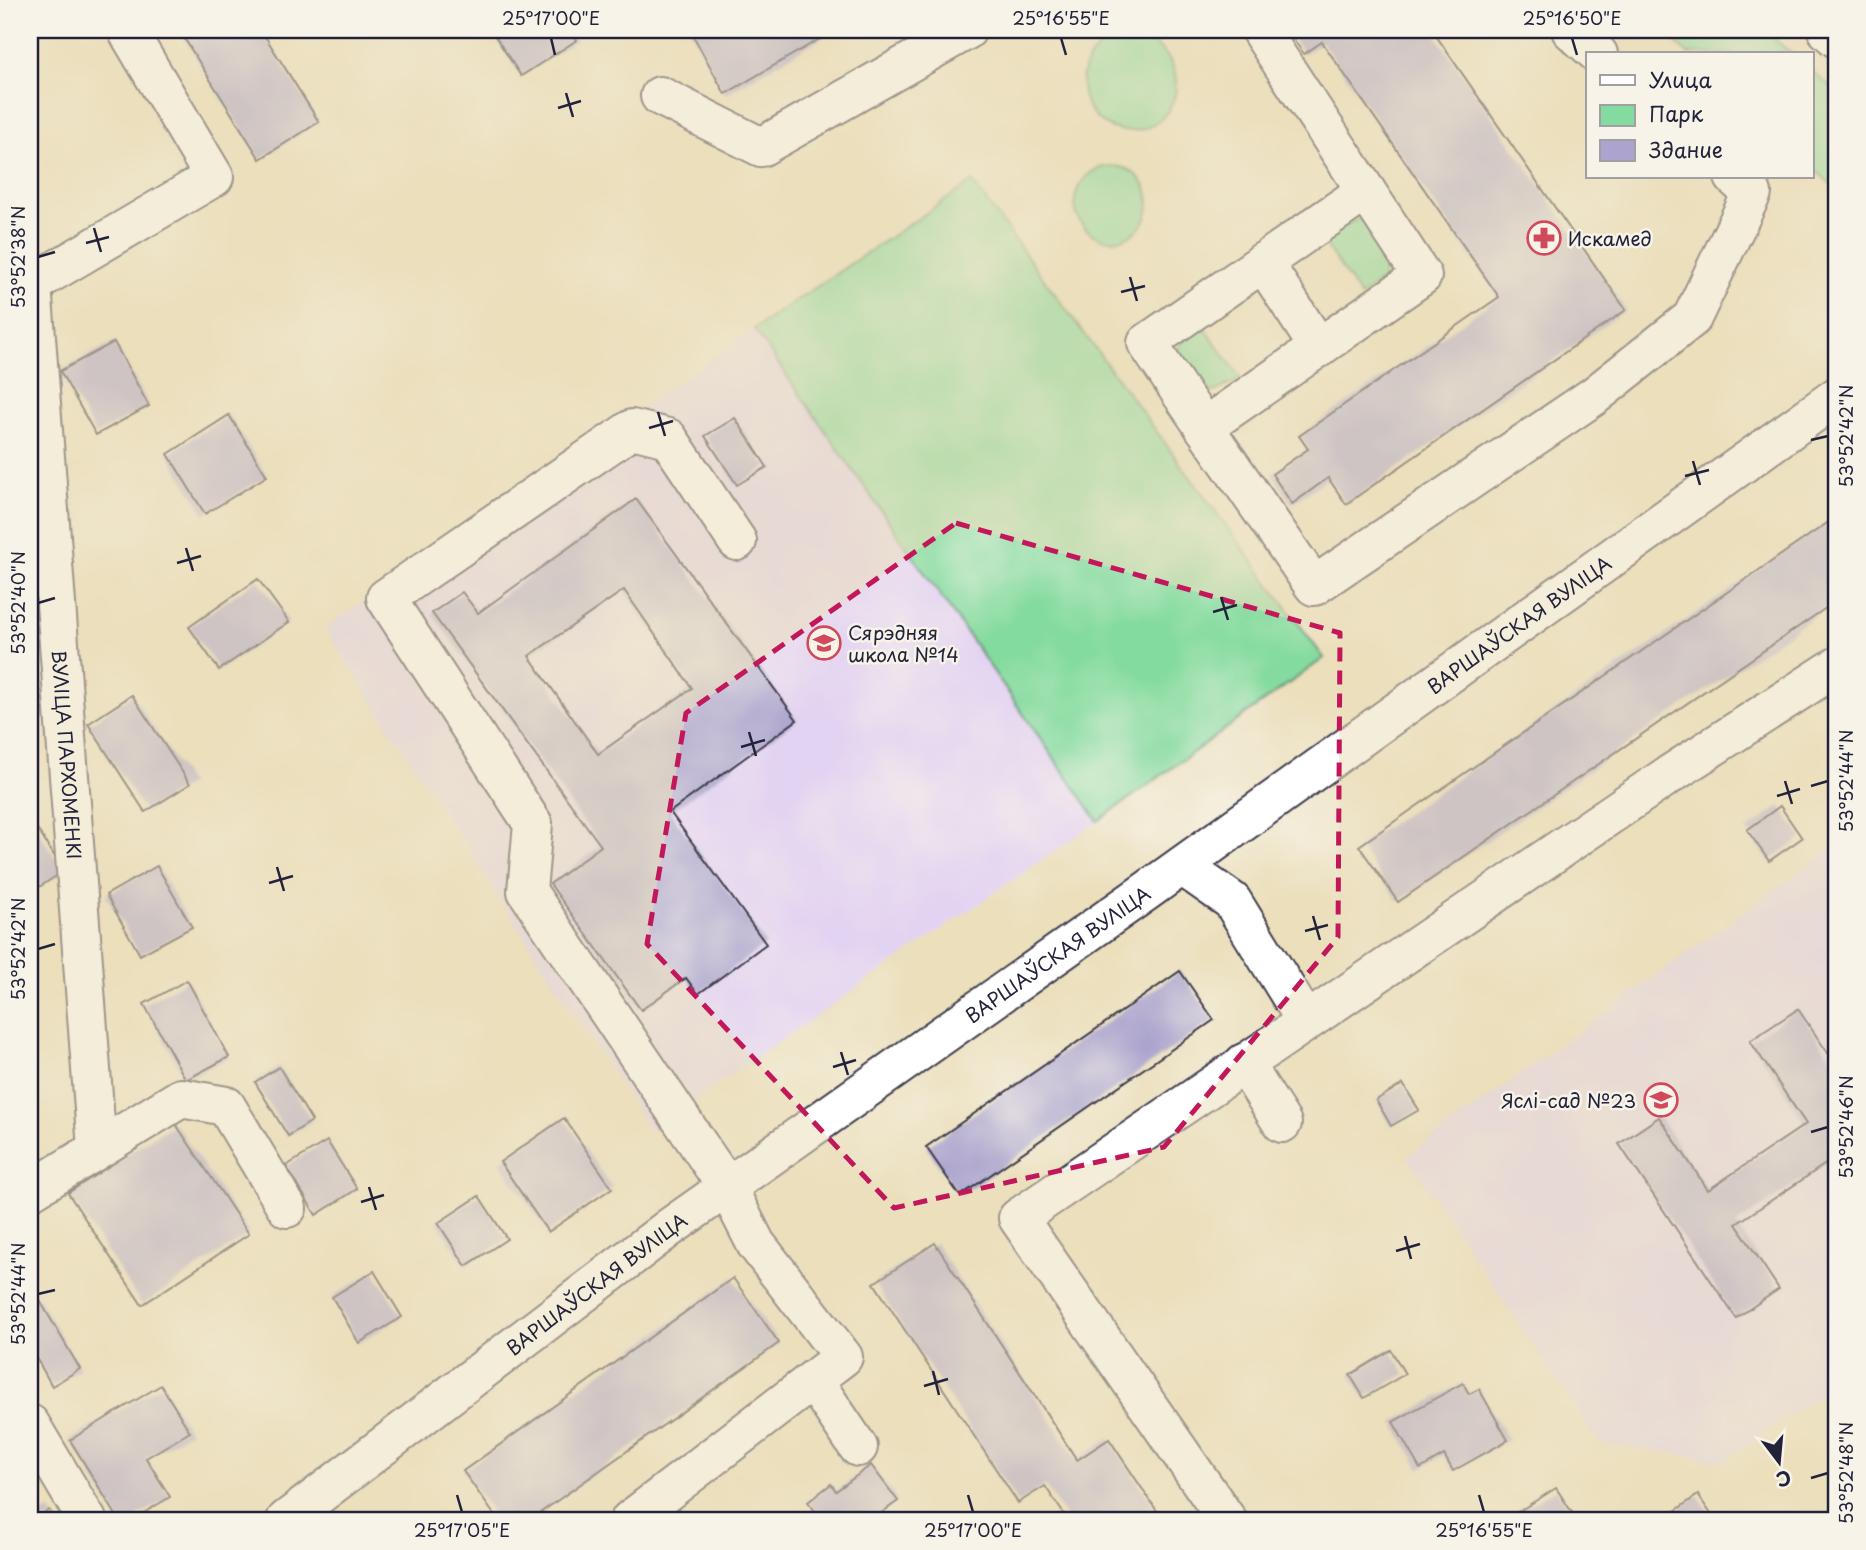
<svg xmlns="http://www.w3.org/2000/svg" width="1866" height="1550" font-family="'Playpen Sans',sans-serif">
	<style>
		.built { fill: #e3d3f2 }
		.green { fill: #84db9f; stroke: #537e6d; stroke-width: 2 }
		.building { fill: #aca4ce; fill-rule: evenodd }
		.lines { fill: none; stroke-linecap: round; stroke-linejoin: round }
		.minor-casing { stroke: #403e4e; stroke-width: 42 }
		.minor { stroke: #fff; stroke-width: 38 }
		.marked { fill: none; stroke: #c2185b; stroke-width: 5; stroke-dasharray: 14 9; stroke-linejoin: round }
		.ticks { fill: none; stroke: #22223b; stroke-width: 2.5 }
		.labels { text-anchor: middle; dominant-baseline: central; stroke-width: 5; stroke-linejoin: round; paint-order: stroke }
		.poi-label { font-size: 19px; fill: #22223b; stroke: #f7f3e8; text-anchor: start }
		.street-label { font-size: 19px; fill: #22223b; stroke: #f7f3e8 }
		.neatline { fill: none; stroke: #22223b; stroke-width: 2.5 }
		.ticks-label { font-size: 18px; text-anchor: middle; fill: #22223b }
	</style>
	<rect width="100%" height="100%" fill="#f7f3e8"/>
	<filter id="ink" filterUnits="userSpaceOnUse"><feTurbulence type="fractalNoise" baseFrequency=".0143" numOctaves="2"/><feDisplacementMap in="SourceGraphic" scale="14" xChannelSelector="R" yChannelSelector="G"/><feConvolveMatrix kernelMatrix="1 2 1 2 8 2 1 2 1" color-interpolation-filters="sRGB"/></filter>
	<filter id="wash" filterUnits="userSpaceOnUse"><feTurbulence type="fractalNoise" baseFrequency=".00686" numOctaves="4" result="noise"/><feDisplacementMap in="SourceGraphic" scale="28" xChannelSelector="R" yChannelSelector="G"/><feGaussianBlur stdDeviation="1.57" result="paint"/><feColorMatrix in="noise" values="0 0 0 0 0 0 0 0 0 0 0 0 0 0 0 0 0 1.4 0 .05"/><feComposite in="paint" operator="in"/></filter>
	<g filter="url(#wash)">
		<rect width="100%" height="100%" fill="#ebdfbc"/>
		<g class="built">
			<path d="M972,182L1324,658L1098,821L650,1131L325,628L754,329Z"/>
			<path d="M1836,845V1382L1724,1461L1599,1443L1407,1157Z"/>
		</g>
		<g class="green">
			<path d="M1661,30H1764L1792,54H1688Z"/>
			<circle cx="1129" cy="84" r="47"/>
			<path d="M1812,71L1836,92V189L1812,167Z"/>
			<circle cx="1112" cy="203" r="37"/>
			<path d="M972,182L1324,658L1098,821L754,329Z"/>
			<path d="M1363,217L1392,254L1381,281L1361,297L1320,237Z"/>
			<path d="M1199,320L1241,379L1214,392L1193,385C1176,353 1170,346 1199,320Z"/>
		</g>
		<g id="blocks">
			<g class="building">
				<path d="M179,30H261L319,122L260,159Z"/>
				<path d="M491,30H570L577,40L521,76Z"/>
				<path d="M690,30H835L725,94Z"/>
				<path d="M1287,30H1432L1626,310L1346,504L1328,478L1292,504L1272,474L1308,449L1299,436L1499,297L1322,42L1304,54Z"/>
				<path d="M114,342L149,406L96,435L60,371Z"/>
				<path d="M229,415L267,476L205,514L168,454Z"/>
				<path d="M735,418L767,467L737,485L705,436Z"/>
				<path d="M636,499L797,720L670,812L766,944L698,994L686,978L641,1010L550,884L601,846L432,613L462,592L478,613ZM624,590L692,688L598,754L529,656Z"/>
				<path d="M1836,517V601L1398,902L1359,846Z"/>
				<path d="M258,579L289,622L219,670L189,627Z"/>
				<path d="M132,695L190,784L145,812L88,724Z"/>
				<path d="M1780,806L1802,838L1769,861L1747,830Z"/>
				<path d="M30,818L64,871L30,893Z"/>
				<path d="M157,866L192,927L140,955L106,895Z"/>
				<path d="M1180,971L1214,1020L960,1196L926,1147Z"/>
				<path d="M187,980L229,1057L186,1080L144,1004Z"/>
				<path d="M1798,1009L1836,1065V1157L1736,1224L1779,1289L1736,1318L1619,1144L1659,1117L1708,1190L1806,1124L1750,1041Z"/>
				<path d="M279,1067L312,1121L288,1136L255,1082Z"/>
				<path d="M1403,1084L1419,1110L1391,1126L1376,1100Z"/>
				<path d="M564,1118L612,1188L548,1232L500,1162Z"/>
				<path d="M175,1123L249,1234L142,1305L68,1193Z"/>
				<path d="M327,1141L357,1189L316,1215L286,1166Z"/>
				<path d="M479,1196L507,1239L466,1266L438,1223Z"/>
				<path d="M935,1243L1077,1460L1109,1439L1163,1520H1068L1045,1486L1018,1503L874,1283Z"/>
				<path d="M374,1271L402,1317L359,1343L332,1297Z"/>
				<path d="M733,1278L779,1343L530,1520H498L463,1471Z"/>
				<path d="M39,1299L80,1369L52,1386L30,1347V1304Z"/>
				<path d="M1391,1350L1405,1374L1364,1398L1350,1375Z"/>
				<path d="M1463,1383L1469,1394L1479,1389L1508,1440L1453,1471L1444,1455L1420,1469L1393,1422Z"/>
				<path d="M161,1385L190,1432L146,1458L170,1497L132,1520H119L70,1440Z"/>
				<path d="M871,1465L898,1501L873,1519L868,1512L857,1520H822L808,1502L831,1484L836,1491Z"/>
				<path d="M1556,1488L1577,1520H1505Z"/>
				<path d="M1698,1495L1715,1520H1662Z"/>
				<path d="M49,1510L56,1520H34Z"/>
			</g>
		</g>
	</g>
	<g filter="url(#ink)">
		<use href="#blocks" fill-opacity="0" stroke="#403e4e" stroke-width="2"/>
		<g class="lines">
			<defs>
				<g id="minor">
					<path d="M1260,30L1422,276L1204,427L1314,586L1594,396L1692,318L1752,193L1734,177"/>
					<path d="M1571,30L1598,54"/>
					<path d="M1827,30L1836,38"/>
					<path d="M660,96L761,147L967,30"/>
					<path d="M1263,262L1319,348"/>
					<path id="s1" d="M32,284L97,1149"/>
					<path d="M32,284L214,177L127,30"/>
					<path d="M1204,427L1147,343L1366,191"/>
					<path d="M1182,866L1232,901L1306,1021"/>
					<path d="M1244,1063L1282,1123"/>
					<path d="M30,1191L181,1098L226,1106L287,1208"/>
					<path d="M813,1380L858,1447"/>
					<path d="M30,1424L87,1520"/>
					<path id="s2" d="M286,1520L669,1228L1148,890L1836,397"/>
					<path d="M630,1520L843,1357L756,1244L727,1187L527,891L533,824L386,598L632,429L668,438L737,541"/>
					<path d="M1227,1520L1018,1218L1663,779L1836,667"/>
				</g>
			</defs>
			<use href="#minor" class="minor-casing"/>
			<use href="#minor" class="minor"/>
		</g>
	</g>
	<path d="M0 0H1866V1550H0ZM956,523L1340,633L1338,937L1164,1147L894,1208L647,944L686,713Z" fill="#ebdfbc" fill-opacity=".55" fill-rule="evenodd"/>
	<path class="marked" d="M956,523L1340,633L1338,937L1164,1147L894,1208L647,944L686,713Z"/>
	<path class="ticks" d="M551,38L555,55M1061,38L1066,55M1572,38L1577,55M566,93L573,117M558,108L581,101M94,228L101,252M86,243L109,237M38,257L55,252M1130,277L1137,301M1121,292L1145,286M658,412L665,436M649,428L673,421M1811,440L1828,436M1693,461L1700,485M1685,476L1709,470M186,548L193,571M177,563L201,556M1221,597L1228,620M38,603L55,598M1213,612L1237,605M749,732L756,756M741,747L765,740M1785,781L1792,804M1811,786L1828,781M1777,796L1800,789M277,867L284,891M269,883L293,876M1313,916L1320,940M1305,931L1328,925M38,949L55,944M841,1052L848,1075M833,1067L856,1060M1811,1132L1828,1127M369,1187L376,1210M361,1202L384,1195M1405,1236L1411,1259M1396,1251L1420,1244M38,1294L55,1290M933,1371L939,1395M924,1386L948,1379M1811,1478L1828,1473M457,1495L462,1512M968,1495L973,1512M1479,1495L1484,1512"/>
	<defs>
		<symbol id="pharmacy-ring" viewBox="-11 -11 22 22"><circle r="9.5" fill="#f7f3e8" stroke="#d1495b" stroke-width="1.5"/><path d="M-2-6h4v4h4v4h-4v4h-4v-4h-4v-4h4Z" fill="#d1495b"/></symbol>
		<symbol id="school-ring" viewBox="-11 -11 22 22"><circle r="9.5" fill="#f7f3e8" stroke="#d1495b" stroke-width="1.5"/><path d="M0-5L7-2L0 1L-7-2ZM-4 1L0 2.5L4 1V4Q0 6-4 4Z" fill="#d1495b"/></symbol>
	</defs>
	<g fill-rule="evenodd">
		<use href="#pharmacy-ring" x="1525" y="219" width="38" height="38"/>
		<use href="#school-ring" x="805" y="624" width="38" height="38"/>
		<use href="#school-ring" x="1642" y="1081" width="38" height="38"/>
	</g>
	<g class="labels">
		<g class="poi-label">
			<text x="1568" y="238">Искамед</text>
			<text x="848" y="632">Сярэдняя<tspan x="848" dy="22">школа №14</tspan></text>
			<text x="1636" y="1100" text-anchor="end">Яслі-сад №23</text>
		</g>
		<g class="street-label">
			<text stroke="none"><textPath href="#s2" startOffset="1524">ВАРШАЎСКАЯ ВУЛІЦА</textPath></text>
			<text stroke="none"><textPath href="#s1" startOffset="472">ВУЛІЦА ПАРХОМЕНКІ</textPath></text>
			<text stroke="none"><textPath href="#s2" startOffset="957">ВАРШАЎСКАЯ ВУЛІЦА</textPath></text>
			<text stroke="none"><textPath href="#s2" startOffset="390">ВАРШАЎСКАЯ ВУЛІЦА</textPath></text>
		</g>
	</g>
	<rect width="1866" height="1550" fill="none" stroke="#f7f3e8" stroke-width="77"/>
	<rect x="1586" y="52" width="228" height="126" fill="#f7f3e8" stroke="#a29fa3" stroke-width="2"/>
	<rect x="1600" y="75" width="35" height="10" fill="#ffffff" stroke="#a29fa3" stroke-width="2"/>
	<text x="1649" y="88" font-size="21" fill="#22223b">Улица</text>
	<rect x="1600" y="105" width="35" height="21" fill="#84db9f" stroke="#a29fa3" stroke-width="2"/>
	<text x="1649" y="122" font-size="21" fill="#22223b">Парк</text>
	<rect x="1600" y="140" width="35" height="21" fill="#aca4ce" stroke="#a29fa3" stroke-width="2"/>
	<text x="1649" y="158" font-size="21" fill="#22223b">Здание</text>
	<g transform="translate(1779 1462) rotate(164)" stroke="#f7f3e8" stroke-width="5" paint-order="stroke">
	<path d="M0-5L12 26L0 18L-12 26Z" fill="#22223b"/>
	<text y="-10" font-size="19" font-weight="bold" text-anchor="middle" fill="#22223b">С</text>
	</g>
	<rect x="38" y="38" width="1790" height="1474" class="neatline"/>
	<g class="ticks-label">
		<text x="551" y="25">25°17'00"E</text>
		<text x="1061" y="25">25°16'55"E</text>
		<text x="1572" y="25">25°16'50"E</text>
		<text transform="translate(19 257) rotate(-90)" y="6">53°52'38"N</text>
		<text transform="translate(1847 436) rotate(-90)" y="6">53°52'42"N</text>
		<text transform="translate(19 603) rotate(-90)" y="6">53°52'40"N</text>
		<text transform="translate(1847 781) rotate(-90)" y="6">53°52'44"N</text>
		<text transform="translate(19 949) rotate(-90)" y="6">53°52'42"N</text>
		<text transform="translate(1847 1127) rotate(-90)" y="6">53°52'46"N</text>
		<text transform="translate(19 1294) rotate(-90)" y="6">53°52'44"N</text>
		<text transform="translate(1847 1473) rotate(-90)" y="6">53°52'48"N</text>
		<text x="462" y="1537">25°17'05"E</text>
		<text x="973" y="1537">25°17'00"E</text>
		<text x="1484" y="1537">25°16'55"E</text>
	</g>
</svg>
